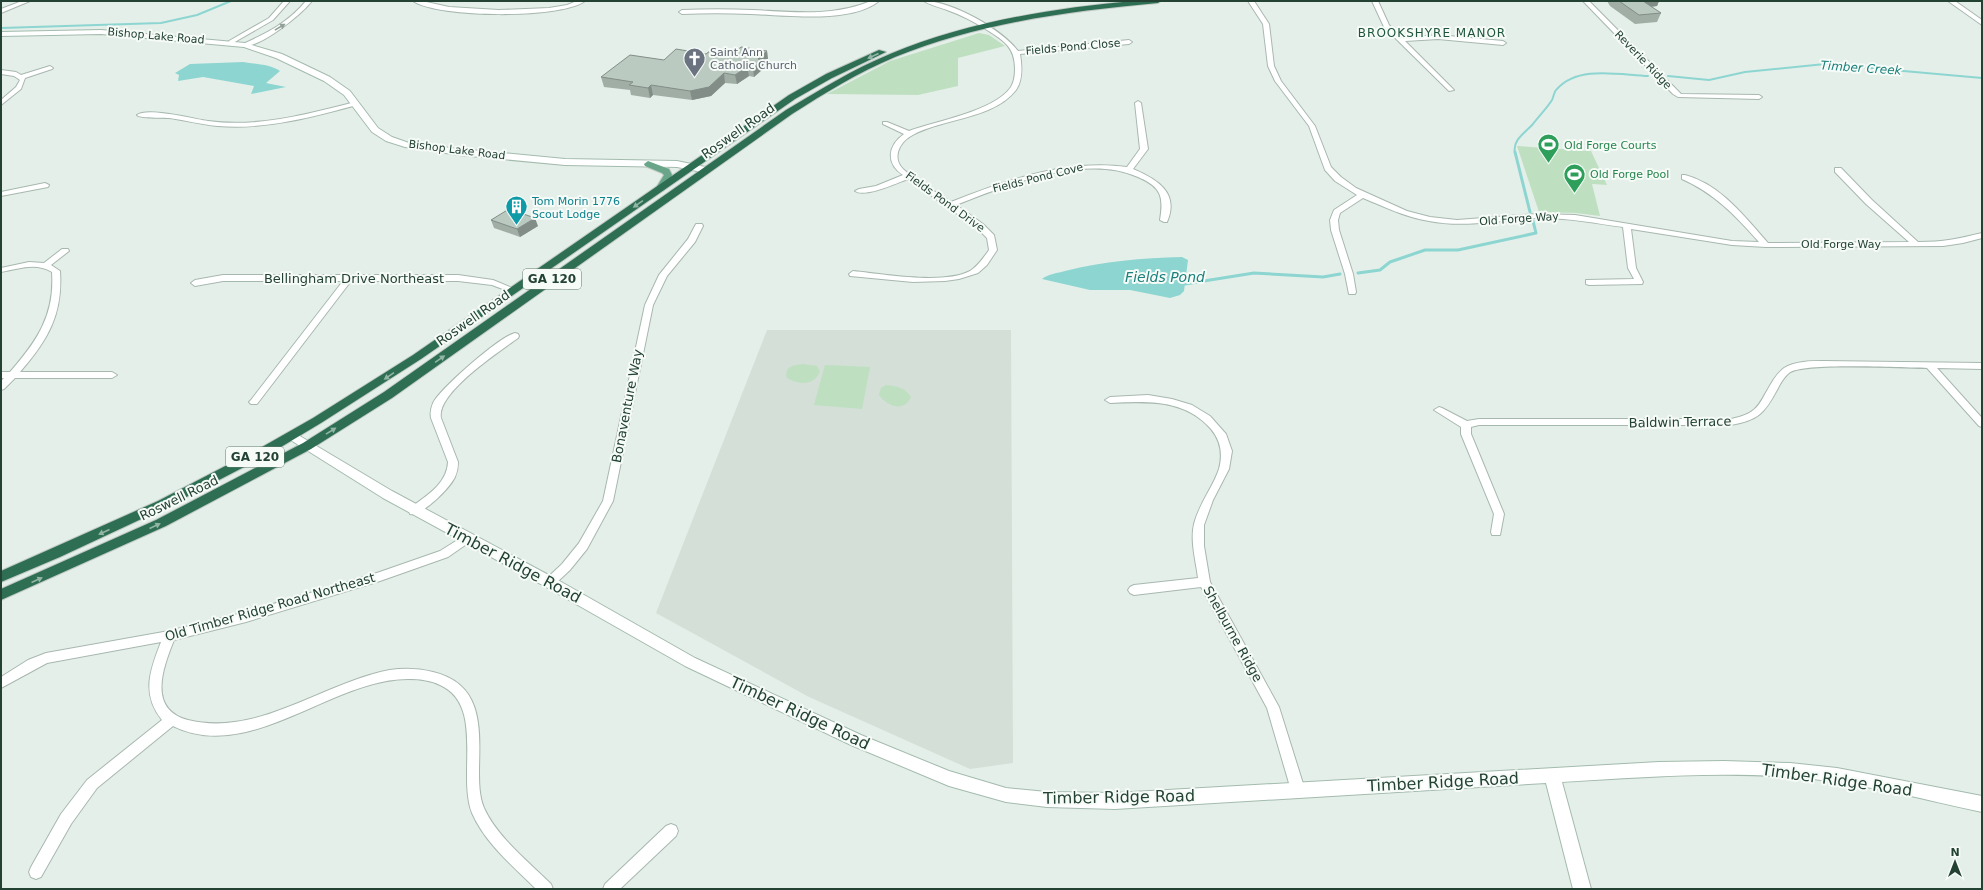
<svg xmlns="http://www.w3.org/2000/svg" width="1983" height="890" font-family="'DejaVu Sans',sans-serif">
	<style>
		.built { fill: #d3dfd7 }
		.green { fill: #bee0c0 }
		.water { fill: #8dd5d1 }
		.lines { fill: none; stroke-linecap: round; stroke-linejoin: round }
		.stream-far1 { stroke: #8dd5d1; stroke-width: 2 }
		.stream { stroke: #8dd5d1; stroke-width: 3 }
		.street-casing { stroke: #a7b8af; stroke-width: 2 }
		.secondary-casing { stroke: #a3bbae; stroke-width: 2 }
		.primary-casing { stroke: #c1cac6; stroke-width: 2 }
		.highway-casing { stroke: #c1cac6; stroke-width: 2 }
		.street { fill: #fff; fill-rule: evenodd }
		.secondary { fill: #fff; fill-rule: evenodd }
		.primary { fill: #69a589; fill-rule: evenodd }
		.highway { fill: #2e6f54; fill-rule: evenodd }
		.wall { fill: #a0aea6 }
		.shaded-wall { fill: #828d87 }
		.building { fill: #bacac1; stroke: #828d87 }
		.oneway { fill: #91a099 }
		.oneway2 { fill: #92b5a6 }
		.labels { text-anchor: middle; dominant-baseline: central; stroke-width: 4; stroke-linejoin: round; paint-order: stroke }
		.far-street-label { font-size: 11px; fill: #234233; stroke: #f6fbf8 }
		.far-worship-label { font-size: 11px; fill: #5b616d; stroke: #f6fbf8; text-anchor: start }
		.far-leisure-label { font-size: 11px; fill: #27864d; stroke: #f6fbf8; text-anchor: start }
		.far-culture-label { font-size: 11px; fill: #0d838f; stroke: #f6fbf8; text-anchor: start }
		.far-neighbourhood-label { font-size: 12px; letter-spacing: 1px; fill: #1e553c; stroke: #f6fbf8 }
		.far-water-label { font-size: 12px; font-style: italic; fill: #1b807c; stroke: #f6fbf8 }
		.shield { fill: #f6fbf8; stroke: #627a6e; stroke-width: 1 }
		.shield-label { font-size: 12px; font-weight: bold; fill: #234233 }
		.street-label { font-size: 13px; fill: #234233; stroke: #f6fbf8 }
		.water-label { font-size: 14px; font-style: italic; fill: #1b807c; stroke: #f6fbf8 }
		.near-street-label { font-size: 16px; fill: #234233; stroke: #f6fbf8 }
	</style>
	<rect width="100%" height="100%" fill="#e5efe9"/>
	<path class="built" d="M767,330H1011L1013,763L970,769L809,697L656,613Z"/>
	<g class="green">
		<path d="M979,33L989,35L1005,46L958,58V86L918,95L827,94L890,61Z"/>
		<path d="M1517,146L1591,151L1607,185L1592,184L1600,216L1576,213L1539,212Z"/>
		<path d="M803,364L817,366L820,371C815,386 798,385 787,378C784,366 794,365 803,364Z"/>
		<path d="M825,365L870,367L862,409L814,405Z"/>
		<path d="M886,385C896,386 906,388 911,397C904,413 887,406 879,395L881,388Z"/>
	</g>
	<g class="water">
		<path d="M243,62C255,64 270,64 280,71L266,83L286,87L251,94L254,86L203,77L178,81L179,75L175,73L190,64Z"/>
		<path d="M1182,257L1188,260L1184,291L1180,295L1170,298L1130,290H1090L1042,279C1048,274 1058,273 1065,271C1105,261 1141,258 1182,257Z"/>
	</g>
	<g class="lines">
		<g class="stream-far1">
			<path d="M1,28L161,23L197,15L231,1"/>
			<path d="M1668,76L1709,80L1745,72L1825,64L1982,78"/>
			<path d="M1515,153C1512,140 1525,133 1533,124C1539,116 1547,108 1552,100C1554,96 1554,91 1557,89C1578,65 1620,75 1648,76"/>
		</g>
		<g class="stream">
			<path d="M1515,152L1530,212"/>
			<path d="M1358,273L1380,270L1390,262L1425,250H1458L1536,233L1533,221"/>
			<path d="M1185,284L1254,273L1323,277L1340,274"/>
		</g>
		<defs>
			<g id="street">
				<path d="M22,1H30L1,13V9Z"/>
				<path d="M284,1H290L273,20L233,43H229V41L269,18Z"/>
				<path d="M306,1H312C301,15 260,48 243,46V44C267,33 289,22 306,1Z"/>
				<path d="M413,1H422L449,7L499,10L549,8L567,5L577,1H585C562,19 437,18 413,1Z"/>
				<path d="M871,1H879C851,24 784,15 750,14C727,13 705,13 682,14L679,12L682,10C706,9 729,9 753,10C793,12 833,17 871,1Z"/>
				<path d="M924,1C952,1 1001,29 1018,51L1129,40L1132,42L1129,44L1020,54C1022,66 1023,80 1016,90C993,120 941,118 911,136C899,143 892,158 903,169C917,182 935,191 951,202C1007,180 1066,159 1127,167L1140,149L1135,103L1138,101L1141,103L1148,149L1133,169C1156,179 1180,192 1167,222H1164L1160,220C1164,196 1161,187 1138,177C1085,153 1007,185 956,205L983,224L994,235L997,250L987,265L978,273L959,279L945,281L913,282L850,276L849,274L853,271C883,274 944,285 970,271C978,266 984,257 989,250L987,238L977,228L908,179C897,183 865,198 855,191L859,189L876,186L903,175C886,164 887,146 904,134L883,124V122H887L909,131C936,121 995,111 1011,87C1014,82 1015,76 1015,69C1015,48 1005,41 987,30C975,22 961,15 947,10C939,7 930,5 924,1Z"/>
				<path d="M1248,1H1254L1269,24L1274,66L1281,81L1315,126L1331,167L1341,177L1356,188L1407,211L1430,217L1457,220L1536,214L1575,215L1732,241L1759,242C1736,216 1714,193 1682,179V175H1685C1720,184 1745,217 1768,243L1909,242L1866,204L1835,172V168H1841L1872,200L1918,242C1944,242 1957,239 1982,233V238L1963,243L1943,246L1766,247L1732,245L1631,229L1636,268L1643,282L1642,284L1589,285L1586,284V280L1634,279L1628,268L1623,227C1594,223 1565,217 1536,218C1500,220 1464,228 1429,221C1405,217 1385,207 1363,198L1340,213L1338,220L1339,230L1353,274L1356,292L1355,294H1349L1345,274L1331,230L1330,220L1334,210L1357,195L1335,181L1325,170L1309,126L1275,81L1268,66L1263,24Z"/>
				<path d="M1372,1H1378L1389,25L1402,38L1438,35L1503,41L1506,43L1503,45L1438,39L1405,41L1454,90L1449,91L1384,27Z"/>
				<path d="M1583,1H1589L1681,94L1759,95L1762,97L1759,99L1678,97L1673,94Z"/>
				<path d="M1948,1H1955L1982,20V25Z"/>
				<path d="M50,66L53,68L52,69L25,78L21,89L1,105V100L16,87L20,80L14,76L1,74V70L16,72L21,75Z"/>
				<path d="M355,102L357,103V105C312,117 265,130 218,126C202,125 186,120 169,118C162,117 141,119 137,115C147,107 194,119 208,121C257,128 308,114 355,102Z"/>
				<path d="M45,183L49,185L48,187L1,196V192Z"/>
				<path d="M696,224H702L703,226L695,242L667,276L653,305L613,501L587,549L570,570L554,585L550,586L546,585L544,582L546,579L562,564L579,543L603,501L645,305L659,275L688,239Z"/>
				<path d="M62,249H68L69,251L51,265L60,271C63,314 48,340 20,372H112L117,375L112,378H15L4,389L1,390V381L4,378H1V372H10C37,341 55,315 52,272C35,262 19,269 1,272V268L29,262L44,263Z"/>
				<path d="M223,275H458L493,280L517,290L513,293L492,285L458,281H351L257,404H251L249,402L251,400L343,281H223L195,286L191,283L195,280Z"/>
				<path d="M515,333L518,334L519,336L518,338C499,352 436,393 441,418L458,462C458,468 457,472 455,477C450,488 421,517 410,514L409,511L410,508C426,496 447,484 448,462L431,418C430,413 431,408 433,403C441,388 499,337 515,333Z"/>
				<path d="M1823,361L1982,363V369L1937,368L1982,418V427L1979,426L1927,368C1904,368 1803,362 1789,373C1784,377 1780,384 1777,390C1764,414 1758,420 1731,425H1479L1471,427V434L1504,514L1500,535H1492L1491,532L1494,514L1461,434V427L1434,410L1439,407L1442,408L1467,421L1479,419H1731C1761,413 1759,402 1774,379C1777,375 1780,371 1784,368C1795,361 1811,361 1823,361Z"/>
				<path d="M1148,395L1172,399L1192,405L1210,416L1226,434L1232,451L1229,469L1213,500L1204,525V546L1210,582L1279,707L1305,790L1303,794L1298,796L1293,794L1291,790L1267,708L1201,587L1134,595L1130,593L1128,590L1130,587L1134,585L1198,578C1196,562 1190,541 1194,524C1199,504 1213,487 1219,469C1223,454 1221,441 1211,429C1185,399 1147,401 1110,403L1105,400L1110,397Z"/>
				<path d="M467,534L471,535L472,538L471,541L448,557L380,581L246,622L174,640C163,668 147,709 188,720C253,736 312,691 373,674C392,668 413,667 433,672C483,684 480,727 479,769C479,782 479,796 484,808C497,837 529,862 551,884L553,889H536C513,866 485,843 472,813C457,775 485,705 440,685C430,680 419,679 408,679C331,679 250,764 173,726L97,788L71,824L41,877L36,879L31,877L29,872L31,867L61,814L87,780L162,720C141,694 150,670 161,642L47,663L1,688V677L28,660L46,653L169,631L246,612L374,574L440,551Z"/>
				<path d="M671,824L676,826L678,831L676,836L620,889H603L605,884L666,826Z"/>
			</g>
			<g id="secondary">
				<path d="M101,30L245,43L282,54L330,77L350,91L378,128L392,137L409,143L459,149L565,159L677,161L710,168L711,170L707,173L677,167L565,165L459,155L405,147L386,141L372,132L344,95L324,81L276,58L244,47L101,34L1,36V32Z"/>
				<path d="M293,432L392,491L556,579L695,658L861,735L949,771L1006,788L1047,792L1115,793L1659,762L1724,761L1790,763L1837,768L1982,796V812C1926,800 1870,785 1813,779C1729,770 1645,777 1562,782L1591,889H1573L1546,783L1115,809L1047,807L1006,802L949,786L851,745L685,666L546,587L383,498L289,439L287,436L289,433Z"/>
			</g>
			<path id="primary" d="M648,161L669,169L672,175L664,190L661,191L656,188L664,175L662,173L645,166L644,164Z"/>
			<g id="highway">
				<path d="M1135,1H1161L1158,3C1069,11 979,23 895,57C859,72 825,93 792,114L392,398L311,449L166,526L1,600V589L156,520L303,443L384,392L786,110C820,90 853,69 890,54C967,22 1052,8 1135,1Z"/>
				<path d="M879,50L886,52L832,78L795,99L421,359L321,423L271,453L167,507L60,557L1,582V571L158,501L262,447L313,418L413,355L789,95L826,74Z"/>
			</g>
		</defs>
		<use href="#street" class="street-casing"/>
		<use href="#secondary" class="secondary-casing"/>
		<use href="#primary" class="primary-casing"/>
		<use href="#highway" class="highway-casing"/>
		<use href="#street" class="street"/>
		<use href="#secondary" class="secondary"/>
		<use href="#primary" class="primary"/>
		<use href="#highway" class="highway"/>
	</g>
	<g class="wall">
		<path d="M1607,1H1659L1657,6L1651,7L1661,13L1657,22L1635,24L1610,6Z"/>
		<path d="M767,51L768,60L763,65V69L754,77L749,76L737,84L725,83L711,96L692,100L653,95L650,98L631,95L630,90L604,87L601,77L664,60L706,54L734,53Z"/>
		<path d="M491,220L538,226L520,237L494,228Z"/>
	</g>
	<g class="shaded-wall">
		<path d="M1639,1H1659L1657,6L1636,8Z"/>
		<path d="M767,51L768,60L763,65V69L754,77L753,68L758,59Z"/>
		<path d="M747,67L749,76L737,84L735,75Z"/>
		<path d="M724,73L725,83L711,96L692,100L690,91Z"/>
		<path d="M651,85L653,95L650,98L648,88Z"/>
		<path d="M535,218L538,226L520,237L517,229Z"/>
	</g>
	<g class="building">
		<path d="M1619,1H1643L1661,13L1639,15Z"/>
		<path d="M741,47L767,51L758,59L762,60L753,68L747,67L735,75L724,73L709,87L690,91L651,85L648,88L629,85L633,82L601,77L630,55L664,60L676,49L706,54L711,50L734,53Z"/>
		<path d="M509,209L535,218L517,229L491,220Z"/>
	</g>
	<defs><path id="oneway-solid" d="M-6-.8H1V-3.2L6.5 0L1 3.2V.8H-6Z"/></defs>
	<use class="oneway" href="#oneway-solid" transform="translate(280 27) rotate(-31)"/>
	<g class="oneway2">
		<use href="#oneway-solid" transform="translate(873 56) rotate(156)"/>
		<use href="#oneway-solid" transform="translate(638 204) rotate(145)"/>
		<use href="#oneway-solid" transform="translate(440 359) rotate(-35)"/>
		<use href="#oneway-solid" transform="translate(389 376) rotate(146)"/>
		<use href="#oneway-solid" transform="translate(331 431) rotate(-32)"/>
		<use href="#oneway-solid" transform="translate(155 526) rotate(-25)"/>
		<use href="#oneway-solid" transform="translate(104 532) rotate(156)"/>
		<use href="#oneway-solid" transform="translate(37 580) rotate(-24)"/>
	</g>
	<defs>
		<symbol id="church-pin" viewBox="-11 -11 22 30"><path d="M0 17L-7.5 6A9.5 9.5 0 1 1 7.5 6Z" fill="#6b7280" stroke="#f6fbf8"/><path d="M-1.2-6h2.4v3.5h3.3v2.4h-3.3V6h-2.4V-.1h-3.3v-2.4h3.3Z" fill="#fff"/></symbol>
		<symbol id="stadium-pin" viewBox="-11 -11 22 30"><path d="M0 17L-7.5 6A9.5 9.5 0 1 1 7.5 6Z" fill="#2e9e5b" stroke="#f6fbf8"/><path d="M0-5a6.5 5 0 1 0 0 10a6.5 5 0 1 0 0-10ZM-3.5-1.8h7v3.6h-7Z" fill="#fff"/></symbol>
		<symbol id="building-pin" viewBox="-11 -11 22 30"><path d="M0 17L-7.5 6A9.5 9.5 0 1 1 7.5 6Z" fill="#0f9aa8" stroke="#f6fbf8"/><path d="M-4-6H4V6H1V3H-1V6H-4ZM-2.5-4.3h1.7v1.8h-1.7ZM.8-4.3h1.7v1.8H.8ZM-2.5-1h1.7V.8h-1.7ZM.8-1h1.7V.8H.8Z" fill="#fff"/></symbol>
	</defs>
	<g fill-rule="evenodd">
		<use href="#church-pin" x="682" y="46" width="25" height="34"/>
		<use href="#stadium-pin" x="1536" y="132" width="25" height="34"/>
		<use href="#stadium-pin" x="1562" y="162" width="25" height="34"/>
		<use href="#building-pin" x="504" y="194" width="25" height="34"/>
	</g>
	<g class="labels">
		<g class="far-street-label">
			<text transform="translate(156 36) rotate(5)">Bishop Lake Road</text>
			<text transform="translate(1073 47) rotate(-5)">Fields Pond Close</text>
			<text transform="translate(1643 60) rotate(46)">Reverie Ridge</text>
			<text transform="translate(457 150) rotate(7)">Bishop Lake Road</text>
			<text transform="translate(1038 178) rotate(-14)">Fields Pond Cove</text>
			<text transform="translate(945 202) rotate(36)">Fields Pond Drive</text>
			<text transform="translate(1519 219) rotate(-4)">Old Forge Way</text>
			<text x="1841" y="244">Old Forge Way</text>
		</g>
		<g class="far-worship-label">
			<text x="710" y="52">Saint Ann<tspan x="710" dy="13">Catholic Church</tspan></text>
		</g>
		<g class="far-leisure-label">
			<text x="1564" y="145">Old Forge Courts</text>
			<text x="1590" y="174">Old Forge Pool</text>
		</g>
		<g class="far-culture-label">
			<text x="532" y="201">Tom Morin 1776<tspan x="532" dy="13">Scout Lodge</tspan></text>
		</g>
		<g class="far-neighbourhood-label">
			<text x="1432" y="33">BROOKSHYRE MANOR</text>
		</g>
		<g class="far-water-label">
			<text transform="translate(1861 68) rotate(4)">Timber Creek</text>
		</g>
		<g class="shield">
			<rect x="523" y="269" width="58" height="20" rx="3"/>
			<rect x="226" y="447" width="58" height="20" rx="3"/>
		</g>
		<g class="shield-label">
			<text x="552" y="279">GA 120</text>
			<text x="255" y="457">GA 120</text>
		</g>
		<g class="street-label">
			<text transform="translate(738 131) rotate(-35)">Roswell Road</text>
			<text x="354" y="278">Bellingham Drive Northeast</text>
			<text transform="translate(473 318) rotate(-35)">Roswell Road</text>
			<text transform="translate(627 406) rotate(-79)">Bonaventure Way</text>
			<text transform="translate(1680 422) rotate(-1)">Baldwin Terrace</text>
			<text transform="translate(179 498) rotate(-26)">Roswell Road</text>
			<text transform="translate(270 607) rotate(-16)">Old Timber Ridge Road Northeast</text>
			<text transform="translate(1233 634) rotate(61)">Shelburne Ridge</text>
		</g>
		<g class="water-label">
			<text x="1165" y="277">Fields Pond</text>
		</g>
		<g class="near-street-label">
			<text transform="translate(513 563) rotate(28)">Timber Ridge Road</text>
			<text transform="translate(800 713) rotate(25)">Timber Ridge Road</text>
			<text transform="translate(1837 780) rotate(8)">Timber Ridge Road</text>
			<text transform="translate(1443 782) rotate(-3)">Timber Ridge Road</text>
			<text transform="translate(1119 797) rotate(-1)">Timber Ridge Road</text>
		</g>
	</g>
	<rect width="1983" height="890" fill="none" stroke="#234233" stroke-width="4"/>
	<g transform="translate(1955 862)" stroke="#f6fbf8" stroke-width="3" paint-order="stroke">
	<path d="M0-3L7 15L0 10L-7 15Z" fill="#234233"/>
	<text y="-6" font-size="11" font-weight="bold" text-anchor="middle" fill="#234233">N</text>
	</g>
</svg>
